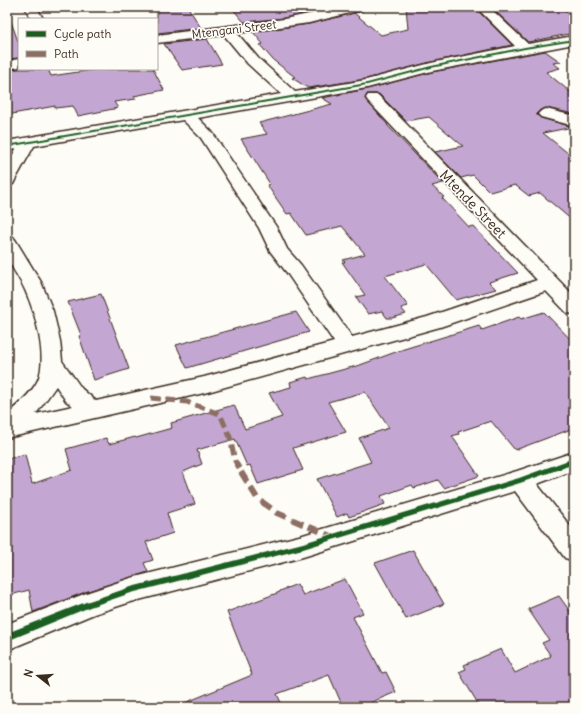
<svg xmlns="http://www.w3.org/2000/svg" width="581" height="714" font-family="Delius,sans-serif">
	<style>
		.building { fill: #c4a6d2; stroke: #3b2a1e }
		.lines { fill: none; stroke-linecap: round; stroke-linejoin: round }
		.minor-casing { stroke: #3b2a1e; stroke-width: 3 }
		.minor { fill: #fdfcf7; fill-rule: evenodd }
		.quiet-far1 { stroke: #8d6e63; stroke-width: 5; stroke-dasharray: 10 5; stroke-linecap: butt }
		.quiet { stroke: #8d6e63; stroke-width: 6; stroke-dasharray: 12 6; stroke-linecap: butt }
		.cycleway-casing { stroke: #fdfcf7; stroke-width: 2 }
		.cycleway { fill: #1b5e20; fill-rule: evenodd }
		.labels { text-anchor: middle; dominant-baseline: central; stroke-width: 3.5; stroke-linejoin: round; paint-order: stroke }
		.far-street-label { font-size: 12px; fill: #3b2a1e; stroke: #fdfcf7 }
		.street-label { font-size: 14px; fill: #3b2a1e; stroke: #fdfcf7 }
	</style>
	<rect width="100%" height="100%" fill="#fdfcf7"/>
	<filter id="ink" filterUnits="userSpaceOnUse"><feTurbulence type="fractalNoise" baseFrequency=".025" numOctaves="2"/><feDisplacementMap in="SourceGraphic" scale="8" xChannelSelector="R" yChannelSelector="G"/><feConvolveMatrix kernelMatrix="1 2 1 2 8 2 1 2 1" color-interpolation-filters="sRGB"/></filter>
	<g filter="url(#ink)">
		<g class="building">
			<path d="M157,7H188L201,28L157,33Z"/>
			<path d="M231,7H336L284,18L244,22Z"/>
			<path d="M406,7H474L512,45L431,62L366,79L308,88L292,78L295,77L273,60L260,45L263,44L253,32L309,24L354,13L381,35L408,29Z"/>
			<path d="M491,7H560L574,17V33L528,42Z"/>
			<path d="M7,16H9L19,44V58L7,59Z"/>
			<path d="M207,39L222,64L182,70L164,44Z"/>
			<path d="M545,51L561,62L553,63L560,68L546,72L574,95V114L546,108L540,110L536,114L541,118L573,127L543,133L574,158V222L540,193L529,196L515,185L490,192L473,175L461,178L435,152L463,146L429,117L406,121L379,94H367L365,99L388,125H387L443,183L432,186L444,197L442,198L469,227L473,226L518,273L489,282L496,289L456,300L426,264L385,276L408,306L401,308L406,314L392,318H387L382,311L368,314L356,297L365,295L342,262H345L343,260L365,254L342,226L306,235L291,213L287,214L267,185L270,184L241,139L267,134L259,123L332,104L322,98L367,89L432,72Z"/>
			<path d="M19,69H48L51,76L99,69H153L164,90L134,96L136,99L114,102L118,108L78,116L73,106L55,108V106L7,115V70Z"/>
			<path d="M101,294L129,369L94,380L79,336L81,335L68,302Z"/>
			<path d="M296,312L309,332L187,368L176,345Z"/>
			<path d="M544,312L574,343V428L515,450L491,421L458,432L459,434L452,436L479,476L444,488L438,480L414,488L412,485L381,496L385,504L349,517L347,513L337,517L317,479L371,462L359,438L389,428L365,392L328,402L346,432L293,448L303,470L258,484L250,465L247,466L235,439L197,450L202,464L183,472L195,504L167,513L173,533L146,542L153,560L144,563L148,572L88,591L33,612L29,590L7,596V459L25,454L32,484L72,470L66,449L106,438L109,444L135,437L136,438L172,428L171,423L234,405L245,429L282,417L269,393L291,387L290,382L307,377L308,379L360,365L404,349L479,326L482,330L519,317L521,319Z"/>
			<path d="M413,550L444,604L406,619L375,563Z"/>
			<path d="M345,579L363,613L353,617L382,673L386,672L396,692L360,707H343L329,675L277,694L283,707H175L252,675L227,612L280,592V591L297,584L303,595Z"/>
			<path d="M559,596L574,617V707H480L459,672L466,669L464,665L501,649L515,673L551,656L542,643L549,640L528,609Z"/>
		</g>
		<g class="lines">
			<defs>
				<g id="minor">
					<path d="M25,7H37L43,19H31Z"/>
					<path d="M344,7H364L362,10L309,23L237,33L258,58L295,92L366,80L431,63L515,46L476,7H489L528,44L574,36V44L432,71L367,88L198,118L212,132L277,228L287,249L301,265L352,337L427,317L537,280L368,101L366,98L368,95H378L574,296V314L567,313L546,291L440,327L204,393L7,438V414C18,405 32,393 38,380C48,356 35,312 25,290C21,280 8,263 7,254C6,248 7,242 7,236L13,237L16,241L41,282L53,311L60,341L62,361L82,389L96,401L204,377L334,342L287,273L270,251L259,228L201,138L183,120L34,146L15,180L13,184L7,185V165L16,149L7,151V141L281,94L248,64L224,35L157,43V35L284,19ZM56,386L66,401L73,406L36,414Z"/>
					<path d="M19,59V67L7,69V61Z"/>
					<path d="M546,109L574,116V126L541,117L538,114L541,111Z"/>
					<path d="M574,452V470L537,484L574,531V561L565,558L515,491L303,557L131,602L94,614L7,650V624L89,592L131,578L303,535L517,471Z"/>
				</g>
			</defs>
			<use href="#minor" class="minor-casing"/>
			<use href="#minor" class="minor"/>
			<path class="quiet-far1" d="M151,398L187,402L220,414L230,437L235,461L242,473"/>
			<path class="quiet" d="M241,472L257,498L277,513L333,537"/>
			<defs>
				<g id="cycleway">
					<path d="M574,39V41L525,49L431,68L367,85L7,147V145L367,83L431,66L525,47Z"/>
					<path d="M574,458V464L520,483L303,549L131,593L90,607L7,641V633L86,602L131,587L303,543L519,478Z"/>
				</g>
			</defs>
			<use href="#cycleway" class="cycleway-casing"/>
			<use href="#cycleway" class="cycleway"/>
		</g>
	</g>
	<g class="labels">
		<g class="far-street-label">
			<text transform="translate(234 29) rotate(-7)">Mtengani Street</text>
		</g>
		<g class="street-label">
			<text transform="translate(473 204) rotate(46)">Mtende Street</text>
		</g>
	</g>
	<rect width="581" height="714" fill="none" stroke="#fdfcf7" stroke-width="24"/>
	<rect x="12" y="12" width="557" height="690" fill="none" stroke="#3b2a1e" stroke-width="1.5" filter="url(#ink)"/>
	<rect x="18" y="18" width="140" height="52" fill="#fdfcf7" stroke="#afa8a0"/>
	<rect x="26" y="31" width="20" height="6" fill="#1b5e20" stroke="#afa8a0"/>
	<text x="54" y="38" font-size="12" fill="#3b2a1e">Cycle path</text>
	<rect x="26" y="51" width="20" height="6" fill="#8d6e63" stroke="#afa8a0"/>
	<text x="54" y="58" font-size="12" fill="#3b2a1e">Path</text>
	<g transform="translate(38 676) rotate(287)" stroke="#fdfcf7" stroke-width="3" paint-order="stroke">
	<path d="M0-3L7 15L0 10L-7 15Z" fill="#3b2a1e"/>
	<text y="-6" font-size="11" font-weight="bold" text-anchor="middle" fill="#3b2a1e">N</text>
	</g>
</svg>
